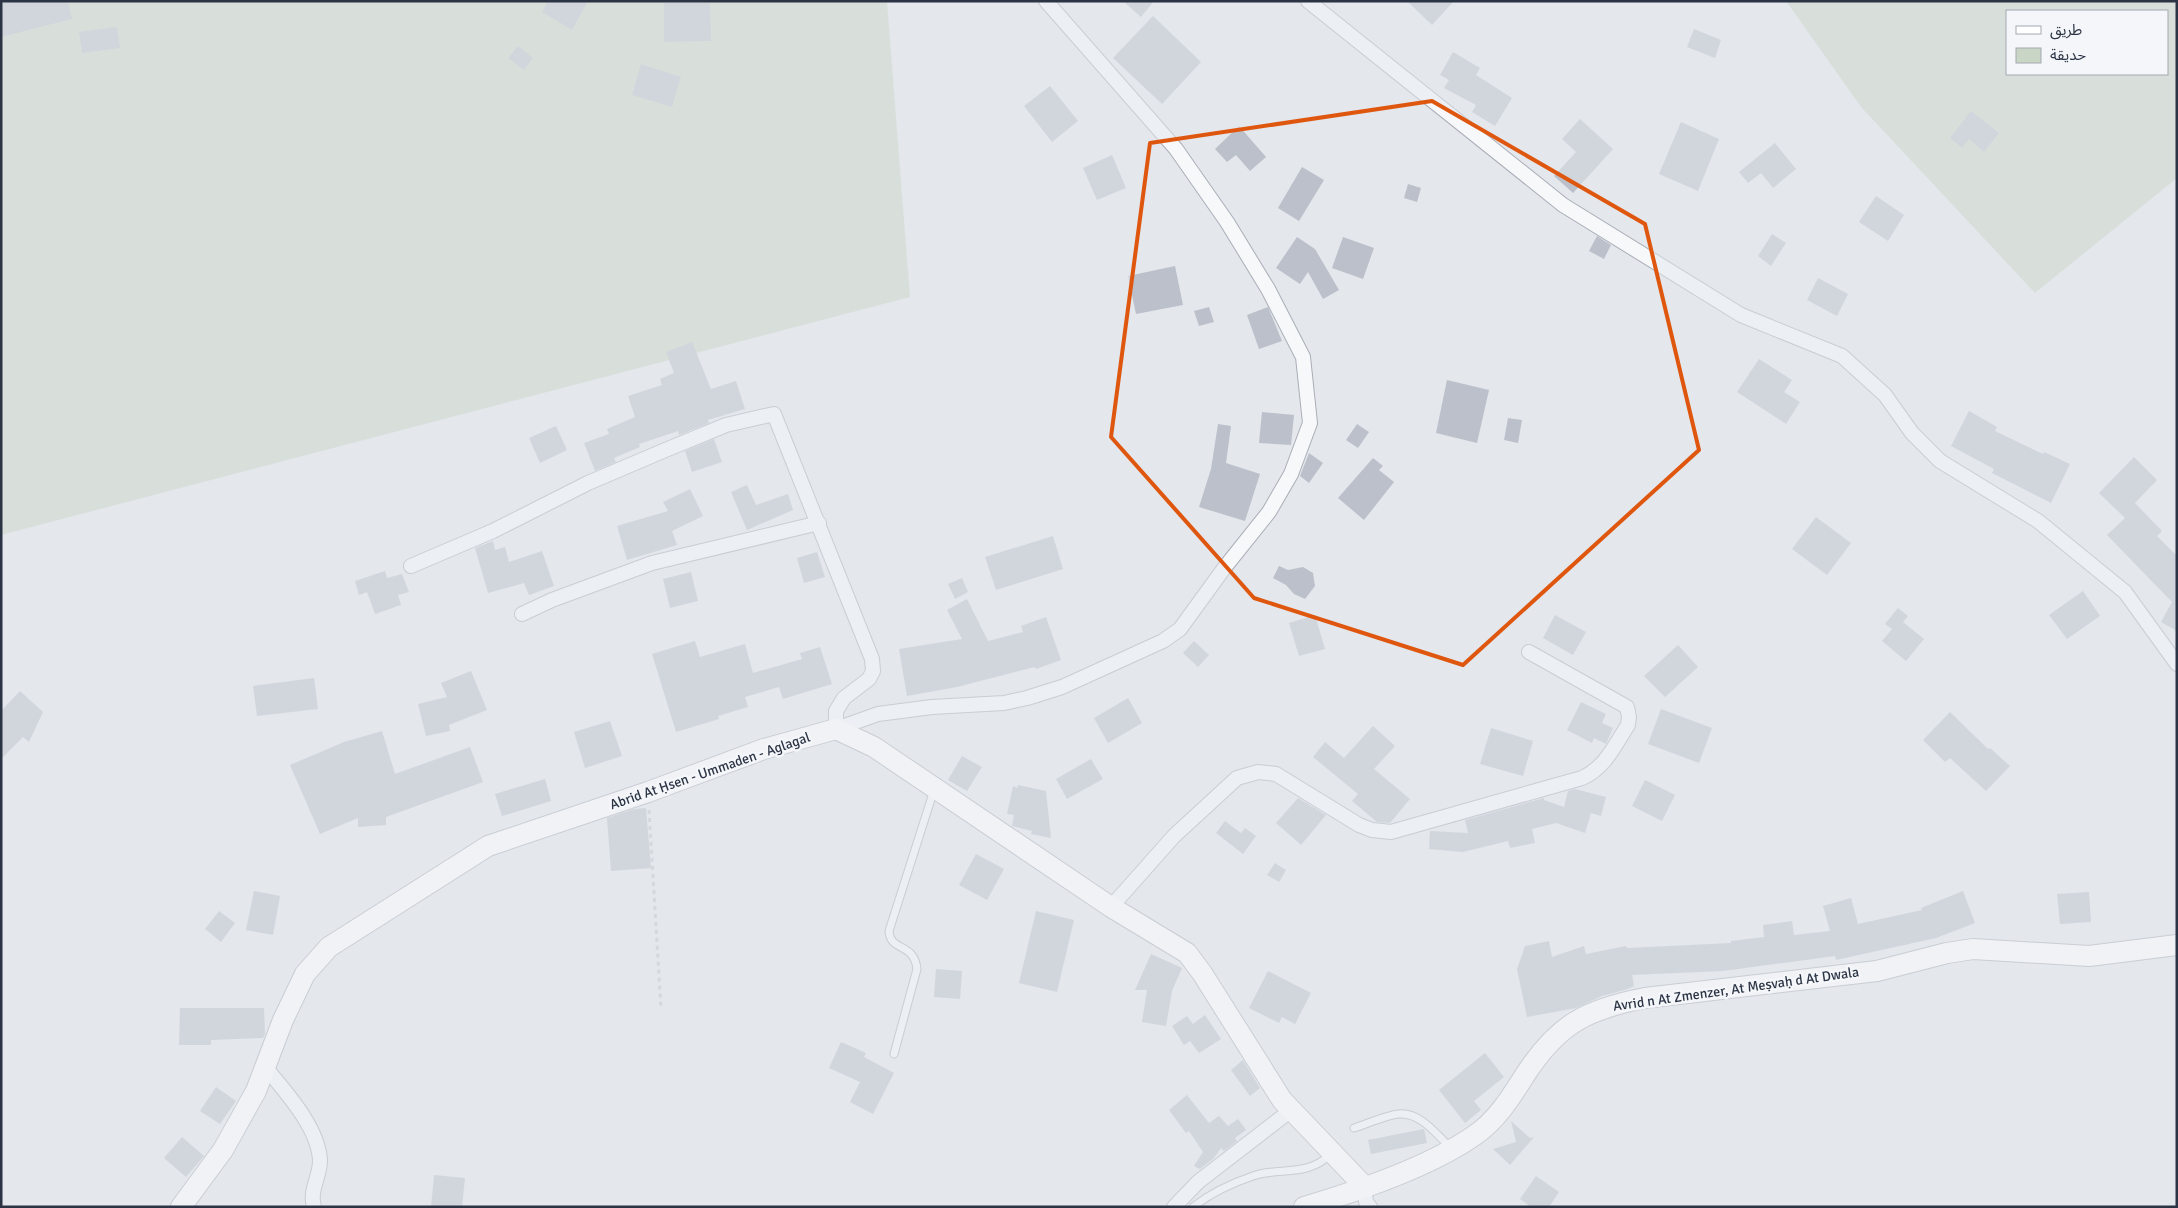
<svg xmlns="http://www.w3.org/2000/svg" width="2178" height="1208" font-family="Signika,'Noto Sans Arabic',sans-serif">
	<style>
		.green { fill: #c9d6c5; fill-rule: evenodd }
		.building { fill: #bbc0ca }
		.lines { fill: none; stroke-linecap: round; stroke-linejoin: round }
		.lane-casing { stroke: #a9aeb7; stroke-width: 9 }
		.street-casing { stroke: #a9aeb7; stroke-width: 16 }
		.secondary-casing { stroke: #a9aeb7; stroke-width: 22 }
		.path { stroke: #c2c5cb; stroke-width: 3; stroke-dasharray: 4 4; stroke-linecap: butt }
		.lane { stroke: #f7f8fa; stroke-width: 7 }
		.street { stroke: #f7f8fa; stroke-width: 14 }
		.secondary { stroke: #fff; stroke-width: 20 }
		.marked { fill: none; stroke: #df570f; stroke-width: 4; stroke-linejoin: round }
		.labels { text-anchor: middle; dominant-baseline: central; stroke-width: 5; stroke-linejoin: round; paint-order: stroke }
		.street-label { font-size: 14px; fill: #2b3445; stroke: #f4f6f9 }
	</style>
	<rect width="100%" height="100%" fill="#e4e7ec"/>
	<g class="green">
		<path d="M1,1H887L910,297L1,535Z"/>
		<path d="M1786,1H2177V178L2035,293L1861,107ZM2007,11H2167V74H2007Z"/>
	</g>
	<g class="building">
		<path d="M17,1H68L72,19L1,37V3Z"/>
		<path d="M548,1H588L572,30L542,12Z"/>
		<path d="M1123,1H1154L1141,17Z"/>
		<path d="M1407,1H1454L1432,25Z"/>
		<path d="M664,3H710L711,41L664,42Z"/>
		<path d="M1153,16L1201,62L1162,104L1113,58Z"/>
		<path d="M117,27L120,48L82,53L79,32Z"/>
		<path d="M1694,29L1721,40L1715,58L1687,47Z"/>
		<path d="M518,46L533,58L524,70L508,58Z"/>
		<path d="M1453,52L1480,68L1476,75L1512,98L1495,126L1472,112L1476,105L1444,88L1449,80L1440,75Z"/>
		<path d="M641,64L681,77L672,107L632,95Z"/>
		<path d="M1050,86L1078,121L1052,142L1024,106Z"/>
		<path d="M1971,111L1999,133L1984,152L1969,139L1962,148L1950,138Z"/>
		<path d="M1580,119L1613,149L1573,193L1554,176L1576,152L1562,139Z"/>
		<path d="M1681,122L1719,139L1698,191L1659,174Z"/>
		<path d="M1239,126L1266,157L1250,171L1236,155L1227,162L1215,149Z"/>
		<path d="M1775,143L1796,169L1773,188L1761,173L1748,183L1739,172Z"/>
		<path d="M1112,155L1126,188L1097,200L1083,168Z"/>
		<path d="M1302,167L1324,180L1299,221L1278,208Z"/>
		<path d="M1408,184L1421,188L1417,202L1404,198Z"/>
		<path d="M1876,196L1904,215L1888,241L1859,222Z"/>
		<path d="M1772,234L1786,243L1771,266L1758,256Z"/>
		<path d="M1597,236L1611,245L1604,259L1589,251Z"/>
		<path d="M1297,237L1315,249L1339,290L1323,299L1308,272L1300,284L1276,268Z"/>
		<path d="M1343,237L1374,248L1363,279L1332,268Z"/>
		<path d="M1175,266L1183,305L1136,314L1128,276Z"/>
		<path d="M1818,278L1848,294L1837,316L1807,300Z"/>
		<path d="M1209,307L1214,322L1199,326L1194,311Z"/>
		<path d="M1268,307L1282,341L1259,349L1247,315Z"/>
		<path d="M692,342L711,389L736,381L745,409L708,420L709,423L679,435L678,431L639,444L640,447L614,458L616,462L595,471L584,443L609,434L607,429L635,417L628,396L662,385L660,379L674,373L666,352Z"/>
		<path d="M1759,359L1792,380L1784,392L1800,402L1786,424L1737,392Z"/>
		<path d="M1447,380L1489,390L1477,443L1436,433Z"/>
		<path d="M1969,411L1997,427L1995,431L2043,454L2044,452L2070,464L2051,503L1992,473L1994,469L1951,446Z"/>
		<path d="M1262,412L1294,415L1291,445L1259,443Z"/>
		<path d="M1508,418L1522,420L1518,443L1504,440Z"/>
		<path d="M1218,424L1231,426L1226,463L1260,474L1245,521L1199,507L1211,469Z"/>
		<path d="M1357,424L1369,432L1358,448L1346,440Z"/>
		<path d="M556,426L567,450L540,463L529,438Z"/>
		<path d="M714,439L722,462L692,472L685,451Z"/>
		<path d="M1309,453L1323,463L1309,483L1300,476Z"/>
		<path d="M2134,457L2157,480L2135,503L2162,531L2157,536L2177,556V631L2161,622L2172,602L2107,535L2125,518L2099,493Z"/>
		<path d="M1373,458L1383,466L1379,470L1394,482L1364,520L1338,498Z"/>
		<path d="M747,485L756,505L788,494L793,510L747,530L731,492Z"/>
		<path d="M690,489L703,516L672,531L677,545L627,560L617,526L668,511L663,502Z"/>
		<path d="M1816,517L1851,543L1827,575L1792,549Z"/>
		<path d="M1053,536L1063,569L996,590L985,557Z"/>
		<path d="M493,541L495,550L505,547L509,562L542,551L554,586L529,595L524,583L488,593L475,548Z"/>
		<path d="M817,552L825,577L804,583L797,558Z"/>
		<path d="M1279,566L1288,570L1303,567L1313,573L1315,586L1305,599L1294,594L1286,585L1273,578Z"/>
		<path d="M385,571L387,578L402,574L409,592L398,595L401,605L375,614L367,592L359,595L355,581Z"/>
		<path d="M691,572L698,601L670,608L663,579Z"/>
		<path d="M962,578L968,592L955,599L948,584Z"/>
		<path d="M2083,591L2100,616L2067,639L2049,615Z"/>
		<path d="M967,599L988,641L1023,632L1021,626L1046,617L1061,660L1036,669L1035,667L957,687L907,696L899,649L962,639L947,610Z"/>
		<path d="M1898,608L1908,616L1903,622L1924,639L1906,661L1882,641L1892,629L1885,624Z"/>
		<path d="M1315,615L1325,649L1299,656L1289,623Z"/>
		<path d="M1555,615L1586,632L1573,655L1543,638Z"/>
		<path d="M695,641L700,657L745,644L753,673L802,659L800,653L820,647L832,684L783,699L779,687L745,697L748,707L718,716L719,719L676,732L652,654Z"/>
		<path d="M1194,641L1209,655L1198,667L1183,653Z"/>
		<path d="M1678,645L1698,667L1665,697L1644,676Z"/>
		<path d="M471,671L487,710L449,725L450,731L426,736L418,704L447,697L441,683Z"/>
		<path d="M314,678L318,709L257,716L253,686Z"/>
		<path d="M20,691L43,712L29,742L23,737L1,759V711Z"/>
		<path d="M1128,698L1142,723L1108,743L1094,718Z"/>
		<path d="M1581,702L1606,714L1602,723L1613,728L1606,744L1594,738L1592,743L1567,730Z"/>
		<path d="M1661,709L1712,728L1699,763L1648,744Z"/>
		<path d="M1950,712L1988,749L1990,748L2010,766L1986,791L1950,758L1945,762L1923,740Z"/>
		<path d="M610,721L622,756L585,768L574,732Z"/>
		<path d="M1373,726L1395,746L1374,769L1410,799L1390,823L1377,822L1352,801L1358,794L1313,757L1325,742L1344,758Z"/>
		<path d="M1491,728L1533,741L1523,776L1480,764Z"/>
		<path d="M382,731L395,774L470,747L483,782L386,817V825L358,827V818L320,834L290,765L344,742Z"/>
		<path d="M962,756L982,767L967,791L948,780Z"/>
		<path d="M1091,759L1103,779L1067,799L1056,779Z"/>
		<path d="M545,779L551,801L502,816L495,794Z"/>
		<path d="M1645,780L1675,795L1662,821L1632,806Z"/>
		<path d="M1018,785L1046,791L1051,838L1031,834L1032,831L1012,826L1014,815L1007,814L1013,786L1017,788Z"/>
		<path d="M1575,789L1606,797L1601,816L1591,813L1585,833L1556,823L1532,829L1535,843L1510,848L1508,841L1463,852L1429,849L1430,831L1468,833L1465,820L1544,798V800L1564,807L1568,791Z"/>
		<path d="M1298,798L1326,815L1301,845L1276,823Z"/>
		<path d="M646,808L651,868L611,871L607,818L634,809Z"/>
		<path d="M1225,821L1241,833L1245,828L1256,836L1243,854L1216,833Z"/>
		<path d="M976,854L1004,869L987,900L959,885Z"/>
		<path d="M1275,863L1286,870L1279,882L1267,875Z"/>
		<path d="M254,891L280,896L273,935L246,930Z"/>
		<path d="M1963,891L1975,923L1936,938L1836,960L1835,956L1723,971L1632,975L1634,986L1628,989L1602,996L1576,1008L1527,1017L1517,969L1525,946L1549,941L1552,957L1584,946L1586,954L1626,946L1627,948L1731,943V941L1764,937L1763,925L1792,921L1794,935L1830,931L1823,906L1851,898L1858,924L1922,910L1921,908Z"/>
		<path d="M2089,892L2091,922L2060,924L2057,894Z"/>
		<path d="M219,911L235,923L221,942L205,929Z"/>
		<path d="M1036,911L1074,920L1057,992L1019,983Z"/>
		<path d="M1151,954L1182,968L1172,991L1166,1026L1142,1022L1147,990H1135Z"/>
		<path d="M936,969L962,971L960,999L934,997Z"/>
		<path d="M1268,971L1311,993L1295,1024L1282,1017L1279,1023L1249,1008Z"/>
		<path d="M180,1008H264L265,1034L263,1038L211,1040V1045H179Z"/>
		<path d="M1205,1015L1221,1039L1199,1053L1190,1041L1184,1045L1172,1026L1187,1016L1193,1024Z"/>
		<path d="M841,1042L866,1053L864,1057L894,1073L873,1114L850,1102L860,1082L829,1068Z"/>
		<path d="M1485,1053L1504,1077L1474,1101L1481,1110L1465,1123L1439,1090Z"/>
		<path d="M1243,1060L1260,1088L1250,1096L1231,1070Z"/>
		<path d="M216,1087L236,1101L220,1124L200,1111Z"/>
		<path d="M1187,1095L1209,1123L1219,1116L1228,1126L1238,1119L1246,1130L1235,1138L1237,1141L1224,1151L1221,1148L1214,1158L1200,1169L1194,1166L1203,1152L1189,1131L1186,1133L1169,1110Z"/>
		<path d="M1511,1121L1530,1138L1534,1137L1510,1165L1493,1149L1516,1142Z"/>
		<path d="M1424,1129L1427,1143L1371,1154L1368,1140Z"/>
		<path d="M182,1137L204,1156L186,1177L164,1158Z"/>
		<path d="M434,1175L465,1178L462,1207H431Z"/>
		<path d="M1536,1176L1559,1192L1549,1207H1531L1520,1199Z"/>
	</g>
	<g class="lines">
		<defs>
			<g id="lane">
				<path d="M894,1054L917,969C914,942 890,952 889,931L934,790"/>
				<path d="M1354,1128C1367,1124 1386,1115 1399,1114C1420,1112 1436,1134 1450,1147"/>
				<path d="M1193,1207C1211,1193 1232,1183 1253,1176C1277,1167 1310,1177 1330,1154"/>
			</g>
			<g id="street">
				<path d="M1308,1L1563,205L1741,315L1842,356L1885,395L1912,433L1940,461L2038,521L2125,592L2177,664"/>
				<path d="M411,566L493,531L588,483L663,451L726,425L774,414L872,659L873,671L869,679L844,698L836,711V729L878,714L932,707L1004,703L1027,698L1062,687L1163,641L1180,629L1225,567L1269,512L1291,474L1310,423L1303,357L1268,289L1227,222L1176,149L1046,1"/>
				<path d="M522,614L552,600L652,563L819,523"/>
				<path d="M1111,907L1174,836L1237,778L1258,772L1276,774L1359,825L1372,830L1391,832L1582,778C1605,768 1615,745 1628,725L1629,717L1627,707L1529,652"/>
				<path d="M265,1067C285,1091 319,1128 320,1161C320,1177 309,1190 314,1207"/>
				<path d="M1364,1186L1366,1202L1370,1207"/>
				<path d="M1174,1207L1198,1182L1290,1111"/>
			</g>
			<g id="secondary">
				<path d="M181,1207L223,1150L256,1091L283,1020L305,974L329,947L488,846L648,792L764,749L836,729L874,747L1111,907L1187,953L1202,973L1282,1100L1364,1186"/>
				<path d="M1304,1207C1355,1192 1431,1166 1475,1135C1497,1120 1511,1097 1525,1075C1558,1024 1587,1009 1645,998L1877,971L1947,953L1973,949L2089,956L2177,945"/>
			</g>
		</defs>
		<use href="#lane" class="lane-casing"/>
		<use href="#street" class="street-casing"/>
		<use href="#secondary" class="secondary-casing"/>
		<path class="path" d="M649,810L661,1009"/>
		<use href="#lane" class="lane"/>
		<use href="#street" class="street"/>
		<use href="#secondary" class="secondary"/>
	</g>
	<path d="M0 0H2178V1208H0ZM1432,101L1645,224L1699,450L1463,665L1254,598L1111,437L1150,143Z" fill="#e4e7ec" fill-opacity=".55" fill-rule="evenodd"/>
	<path class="marked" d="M1432,101L1645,224L1699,450L1463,665L1254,598L1111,437L1150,143Z"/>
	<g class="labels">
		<g class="street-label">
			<text transform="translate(710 771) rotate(-19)">Abrid At Ḥsen - Ummaden - Aglagal</text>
			<text transform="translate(1736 989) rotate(-8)">Avrid n At Zmenzer, At Meṣvaḥ d At Dwala</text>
		</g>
	</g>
	<rect width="2178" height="1208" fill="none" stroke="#2b3445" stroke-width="5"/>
	<rect x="2006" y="10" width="162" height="65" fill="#f4f6f9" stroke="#a4a8b1"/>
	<rect x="2016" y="26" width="25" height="8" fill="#ffffff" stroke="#a4a8b1"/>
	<text x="2050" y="35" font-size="15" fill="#2b3445">طريق</text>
	<rect x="2016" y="48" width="25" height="15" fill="#c9d6c5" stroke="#a4a8b1"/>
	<text x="2050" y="60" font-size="15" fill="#2b3445">حديقة</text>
</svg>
